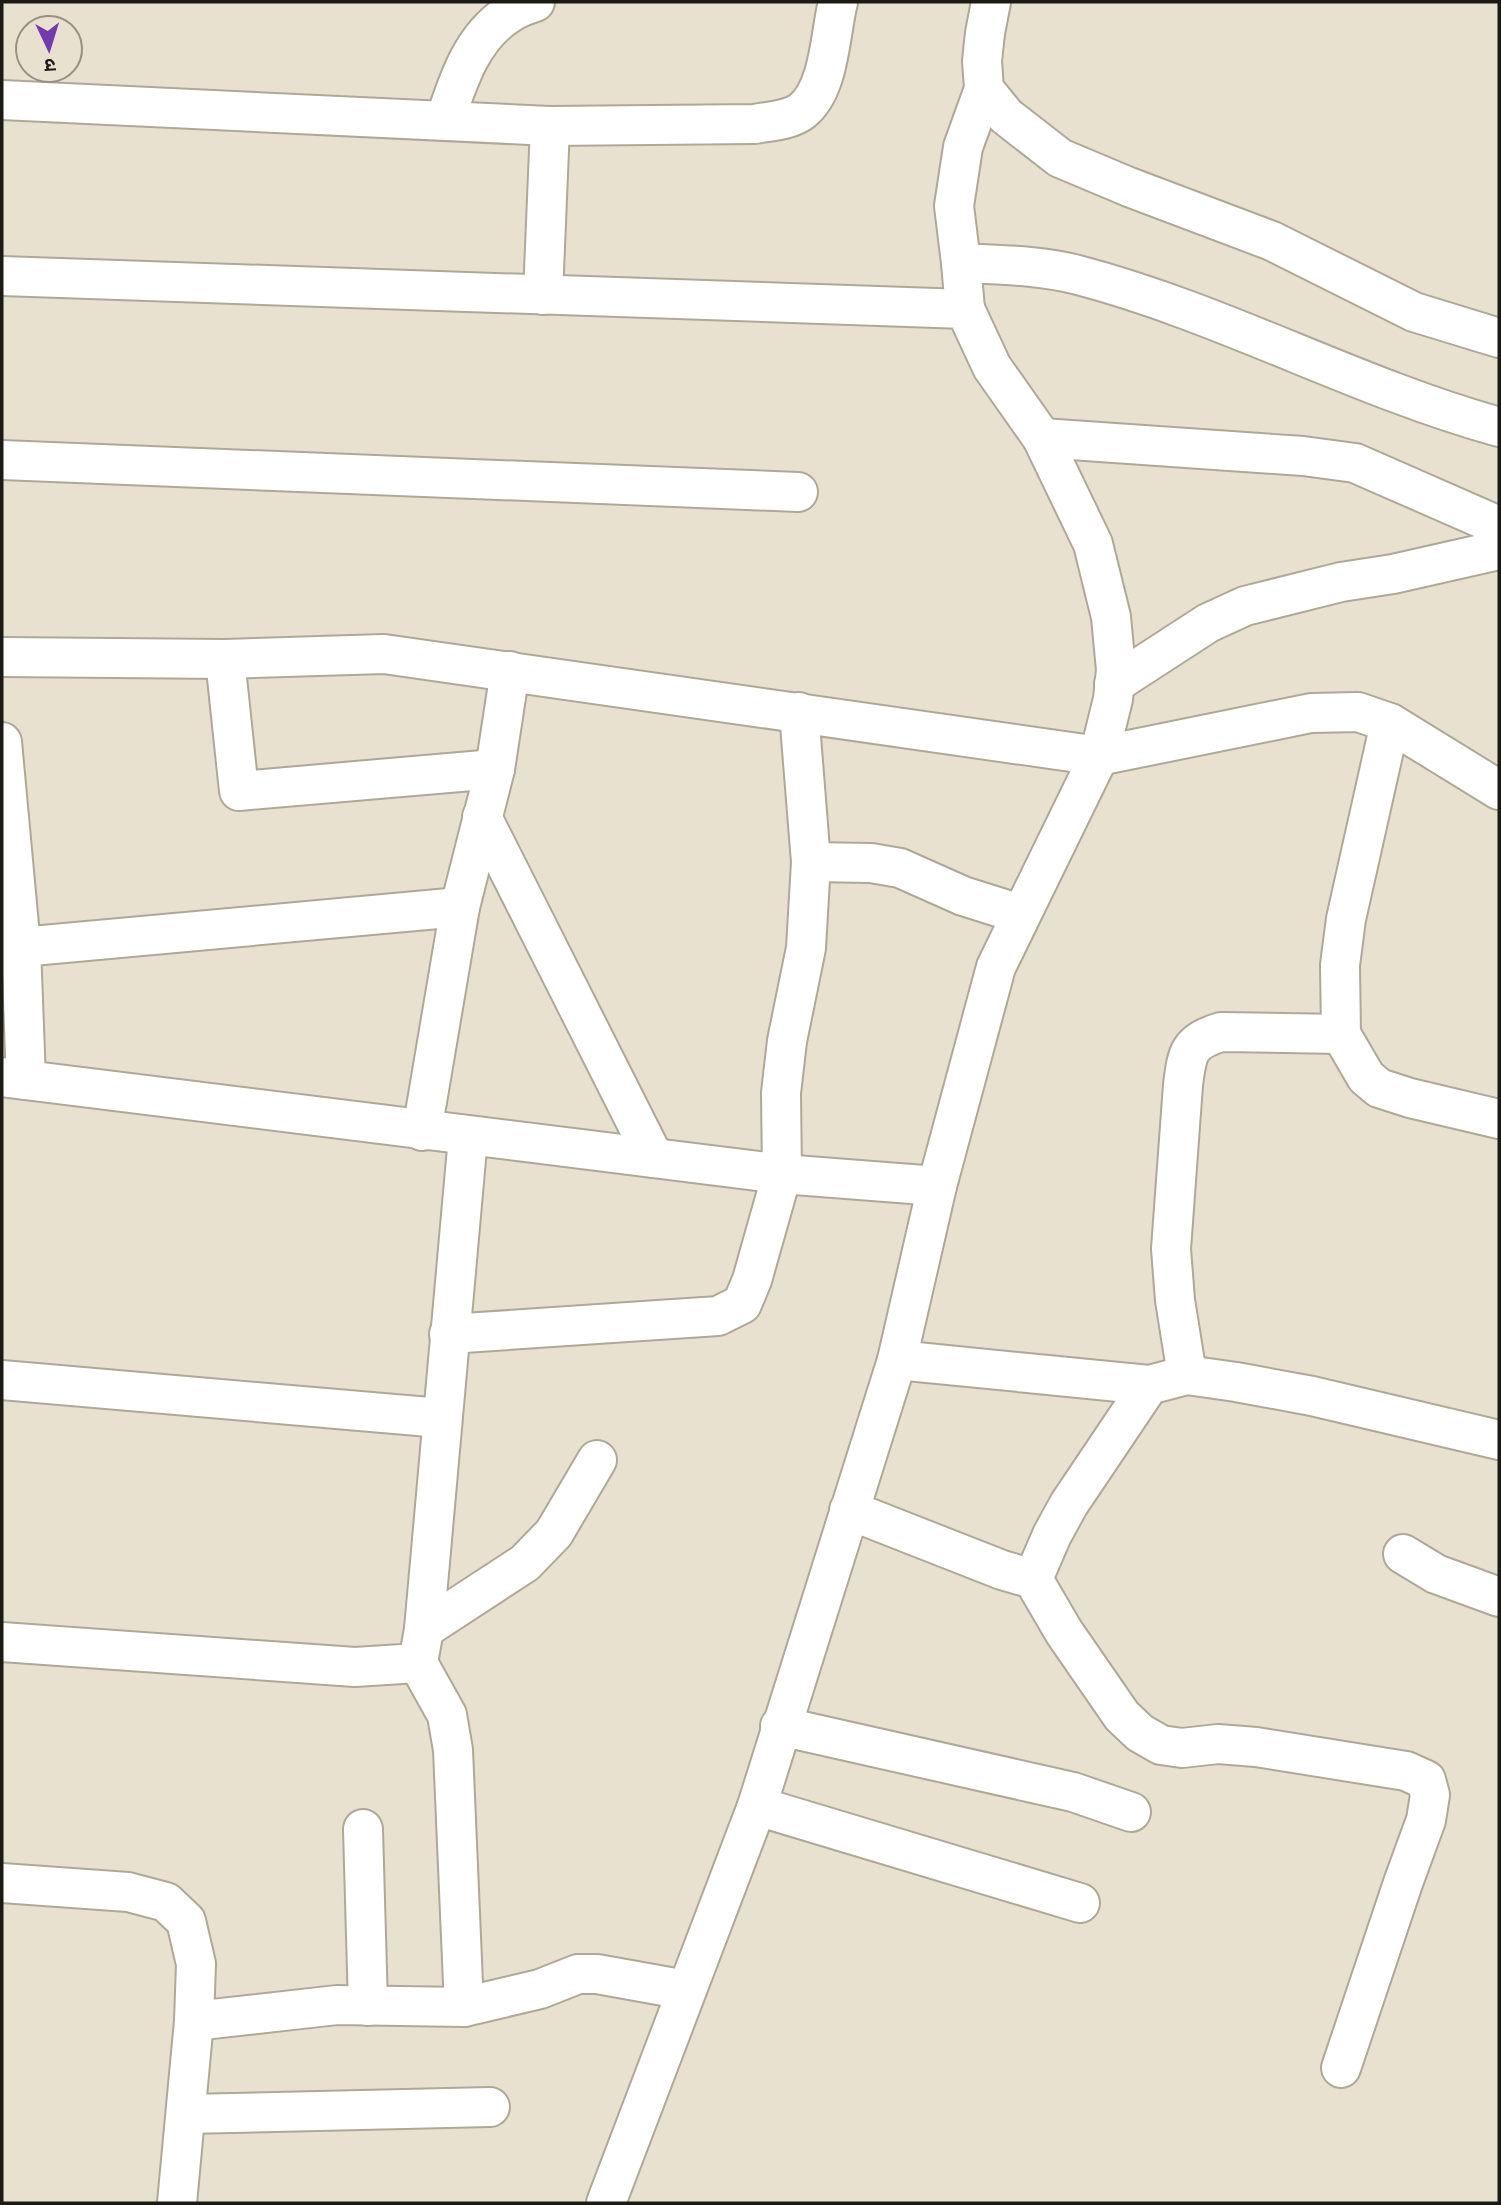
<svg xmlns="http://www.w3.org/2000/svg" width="1501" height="2205" font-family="Quicksand,'Noto Sans Devanagari',sans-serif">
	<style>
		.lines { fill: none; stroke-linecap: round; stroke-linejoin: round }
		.minor-casing { stroke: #afa898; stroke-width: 42 }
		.minor { stroke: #fff; stroke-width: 38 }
	</style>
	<rect width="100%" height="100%" fill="#e9e1d0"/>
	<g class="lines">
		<defs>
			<g id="minor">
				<path d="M991,2L985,33L982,61L984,89L1006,116L1060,158L1129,187L1272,241L1414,312L1499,338"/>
				<path d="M2,100L550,126L755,124C770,121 789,121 802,111C830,89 830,33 838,2"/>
				<path d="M445,120C458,81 472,36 510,13C517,8 527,5 535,2"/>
				<path d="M961,263L954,206L963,147L984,89"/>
				<path d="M2,276L965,309L992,367L1042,438L1093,544L1111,617L1116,670L1113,699L1099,756L996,967L937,1186L897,1360L757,1806L606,2203"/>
				<path d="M543,295L550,126"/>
				<path d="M965,309L961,263C1001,265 1040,265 1078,275C1223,313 1355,387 1499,427"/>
				<path d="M1042,438L1303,456L1355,463L1499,526"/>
				<path d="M2,460L798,492"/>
				<path d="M2,657L225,659L384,654L1099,756L1311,713L1358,712L1390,723L1499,790"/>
				<path d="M225,659L239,791L495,769"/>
				<path d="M1114,684L1208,623L1245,606L1341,582L1393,574L1499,550"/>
				<path d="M1390,723L1346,919L1340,965L1341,1034L1366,1077L1379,1088L1410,1098L1499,1119"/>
				<path d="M2,742L21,947L26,1080"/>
				<path d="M482,817L654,1158"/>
				<path d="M811,862L871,863L900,868L963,896L1020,914"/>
				<path d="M21,947L460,907"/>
				<path d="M2,1077L782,1174L937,1186"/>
				<path d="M422,1131L460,907L495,769L510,671"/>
				<path d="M449,1334L718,1316L742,1304L752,1280L782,1174L781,1093L787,1041L806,948L811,862L799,712"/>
				<path d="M897,1360L1149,1385L1187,1375L1236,1382L1312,1396L1499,1440"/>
				<path d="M1187,1375L1175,1300L1171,1249L1183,1085C1187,1053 1188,1042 1221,1032L1341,1034"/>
				<path d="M2,1380L441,1418"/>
				<path d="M849,1510L1002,1570L1033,1579L1052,1535L1069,1504L1149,1385"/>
				<path d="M1403,1554L1436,1574L1499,1597"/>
				<path d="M1033,1579L1064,1632L1122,1716L1140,1733L1161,1745L1182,1748L1218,1744L1256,1747L1406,1771L1426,1780L1430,1795L1426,1820L1403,1883L1341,2068"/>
				<path d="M424,1629L525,1563L554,1533L597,1460"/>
				<path d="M2,1642L355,1667L418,1663L424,1629L468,1137"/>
				<path d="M418,1663L447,1715L453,1750L464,2007"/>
				<path d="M780,1726L1073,1792L1131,1812"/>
				<path d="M757,1806L1080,1903"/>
				<path d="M363,1829L368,2006"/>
				<path d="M2,1883L128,1892L166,1902L186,1921L196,1964L194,2021L177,2203"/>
				<path d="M194,2021L337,2005L464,2007L540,1989L578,1974H597L686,1990"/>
				<path d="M186,2114L490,2107"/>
			</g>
		</defs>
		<use href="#minor" class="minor-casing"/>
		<use href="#minor" class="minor"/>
	</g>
	<rect width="1501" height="2205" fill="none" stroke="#1c1a14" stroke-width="7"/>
	<g transform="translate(49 49) rotate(176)"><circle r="33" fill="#e9e1d0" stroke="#979185" stroke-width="2"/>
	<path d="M0-5L12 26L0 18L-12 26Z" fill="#7539ae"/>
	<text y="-10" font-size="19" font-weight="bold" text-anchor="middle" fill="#1c1a14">उ</text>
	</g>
</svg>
